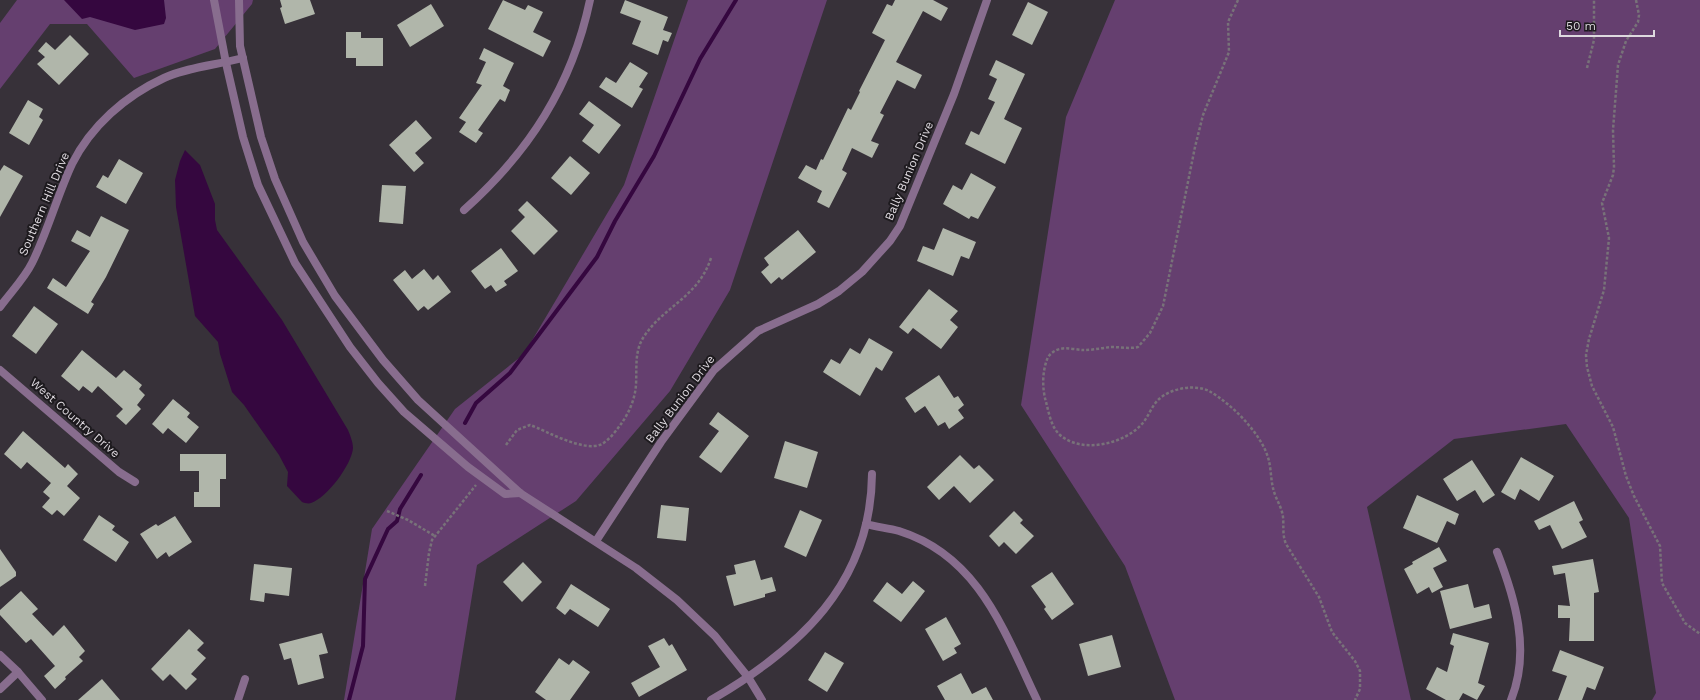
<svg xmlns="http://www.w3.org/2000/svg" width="1700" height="700" font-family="'Work Sans',sans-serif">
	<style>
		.green { fill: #653f6f }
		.water { fill: #35073f }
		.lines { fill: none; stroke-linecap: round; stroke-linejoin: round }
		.stream { stroke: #35073f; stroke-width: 4 }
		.building { fill: #b0b6aa }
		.path { stroke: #787279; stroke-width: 2.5; stroke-dasharray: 3 2; stroke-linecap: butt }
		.minor { stroke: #886d8e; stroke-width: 8 }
		.labels { text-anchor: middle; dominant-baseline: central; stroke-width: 4; stroke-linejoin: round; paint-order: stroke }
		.street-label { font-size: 12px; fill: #ded9df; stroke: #1d1a1e }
	</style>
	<rect width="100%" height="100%" fill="#373139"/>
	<g class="green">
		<path d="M17,0H253L252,4L215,49L134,78L87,24H50L0,89V23Z"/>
		<path d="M688,0H827L730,290L670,391L576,501L477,565L455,700H344L372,529L455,409L524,354L624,185Z"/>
		<path d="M1115,0H1700V700H1652L1656,693L1629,518L1566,424L1454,439L1367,507L1411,700H1175L1125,566L1021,405L1066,117Z"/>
	</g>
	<g class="water">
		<path d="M64,0H164L166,18L164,24L135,30L90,17L82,19Z"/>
		<path d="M185,150L200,165L215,204V220L217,230L282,320L348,430C350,435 353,442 353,448C352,464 327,498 311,503C309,504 304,503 302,502L287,486L288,472L279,455L244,405L232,392L220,354L218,342L195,316L176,207L175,180L180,161Z"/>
	</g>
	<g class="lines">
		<g class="stream">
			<path d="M465,423L476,403L510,373L597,257L615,221L654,156L700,59L736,0"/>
			<path d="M349,700L363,646L365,579L388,529L397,521L400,509L421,475"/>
		</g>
	</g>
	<g class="building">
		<path d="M280,0H310L315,14L285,24L280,8L282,7Z"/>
		<path d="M503,0L525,10L528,5L543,12L533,32L551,41L543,57L488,29Z"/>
		<path d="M625,0L668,17L663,30L672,33L668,42L663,40L658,55L632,44L641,21L620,13Z"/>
		<path d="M895,0H933L948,8L941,21L923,11L896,62L922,75L915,89L897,80L880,113L884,115L871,141L879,144L872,158L852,148L842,170L847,173L829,208L817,202L822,191L798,178L806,165L816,170L821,159L823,160L848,108L851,110L860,92L859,91L885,40L872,33L887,4L892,6Z"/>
		<path d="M1028,2L1048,12L1032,45L1012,35Z"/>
		<path d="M431,4L444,26L410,47L397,25Z"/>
		<path d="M346,32H361V38H383V66H356V58H346Z"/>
		<path d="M70,35L89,54L59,85L37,64L45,57L38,51L46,42L55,50Z"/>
		<path d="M484,48L514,63L503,86L510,90L505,102L500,99L478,130L483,133L476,143L459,132L466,122L459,118L482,85L476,83L486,62L479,59Z"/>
		<path d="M996,60L1025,74L1004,119L1022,128L1005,164L965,144L971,131L979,135L995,102L988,99L997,79L989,75Z"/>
		<path d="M630,62L648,73L639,87L643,89L632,108L599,87L606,77L616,83Z"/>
		<path d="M28,100L43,109L39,117L43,120L29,145L9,133Z"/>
		<path d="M589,101L621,125L599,154L582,141L594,125L579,114Z"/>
		<path d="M416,120L432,138L415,153L424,163L414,172L389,145Z"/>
		<path d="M570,156L590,173L571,195L551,178Z"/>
		<path d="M119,159L143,173L126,204L96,187L103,175L108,178Z"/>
		<path d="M4,165L23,176L0,217V171Z"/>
		<path d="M971,173L996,187L978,219L971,216L969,219L943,204L953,185L962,190Z"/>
		<path d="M382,185L406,186L403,224L379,222Z"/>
		<path d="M527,201L558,231L534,255L511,231L525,217L518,210Z"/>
		<path d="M101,216L129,230L106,277L91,302L94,304L88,314L47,288L53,278L66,287L90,251L71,241L77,230L90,237Z"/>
		<path d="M943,228L976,242L969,259L961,256L953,276L917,261L923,246L934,250Z"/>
		<path d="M798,230L816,252L782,280L779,277L771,284L761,272L769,265L764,258Z"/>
		<path d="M501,248L518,271L504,281L507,285L496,292L491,285L485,289L471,271Z"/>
		<path d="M424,269L433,280L438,275L451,292L428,310L424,306L418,311L393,280L405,270L412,279Z"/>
		<path d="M929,289L958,311L950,320L958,327L941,349L913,328L908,334L899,327Z"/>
		<path d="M34,306L58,324L36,354L12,336Z"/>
		<path d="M869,338L893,352L882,371L876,367L860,396L823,372L831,359L840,364L850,348L860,354Z"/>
		<path d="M82,350L116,378L124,370L142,385L139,389L145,395L137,405L141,409L126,425L116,416L123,409L98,386L92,393L83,386L79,391L61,376Z"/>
		<path d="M939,375L954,398L958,396L964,405L958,410L964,418L949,429L945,422L938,426L925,406L915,413L905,398Z"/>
		<path d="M173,399L190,413L187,417L199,427L186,443L168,428L163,434L152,424Z"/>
		<path d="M718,412L749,436L721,473L699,457L719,431L709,424Z"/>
		<path d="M23,431L65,468L68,464L78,474L67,486L80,498L64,516L57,510L52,515L42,507L50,498L43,492L51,483L27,462L21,469L4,454Z"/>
		<path d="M785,441L818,452L807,488L774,478Z"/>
		<path d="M180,454H226V479H220V507H194V492H199V471H180Z"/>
		<path d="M960,455L974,469L979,465L994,480L970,503L954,486L939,500L927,487Z"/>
		<path d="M1521,457L1554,476L1539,501L1520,489L1515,500L1501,492Z"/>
		<path d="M1472,460L1495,495L1483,503L1475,490L1457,501L1443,479Z"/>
		<path d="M1417,495L1459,514L1455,525L1447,521L1437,543L1403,528Z"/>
		<path d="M1574,501L1583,520L1579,522L1587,537L1562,549L1550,525L1539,530L1534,521Z"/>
		<path d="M661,505L689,508L686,541L657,538Z"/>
		<path d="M800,510L822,520L806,557L784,547Z"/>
		<path d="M1014,511L1023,520L1020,523L1034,536L1016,554L1004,542L999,547L989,536Z"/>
		<path d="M99,515L115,526L112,530L129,542L116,562L83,540Z"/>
		<path d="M175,516L192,542L169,557L166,552L157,559L140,534L156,524L158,526Z"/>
		<path d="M1439,547L1447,561L1433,568L1443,587L1432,593L1429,587L1417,594L1404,569L1413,564L1412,562Z"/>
		<path d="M0,549L16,572V576L0,587Z"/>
		<path d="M1593,559L1599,592L1594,593V641H1569L1570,618H1558V605L1570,606L1565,573L1554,575L1552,566Z"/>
		<path d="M755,560L761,580L772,577L776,591L765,594V597L734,606L726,576L736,574L734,565Z"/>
		<path d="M523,562L542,582L522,602L503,582Z"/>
		<path d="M254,564L292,568L289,596L265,593L264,602L250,600Z"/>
		<path d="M1052,572L1074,604L1052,620L1044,609L1046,607L1031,586Z"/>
		<path d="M913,581L925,591L901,622L873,601L887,582L902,594Z"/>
		<path d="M571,584L610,609L598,627L570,609L565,615L556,608Z"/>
		<path d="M1468,584L1474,608L1489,604L1492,618L1450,629L1440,591Z"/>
		<path d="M21,591L38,609L32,614L53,636L64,625L85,651L79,657L83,661L65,677L66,679L55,689L44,676L55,666L31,639L26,643L0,615V610Z"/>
		<path d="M946,617L961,644L954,648L957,653L943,661L925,629Z"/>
		<path d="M189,629L204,643L197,650L206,658L191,674L197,679L186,690L170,674L163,681L151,669Z"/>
		<path d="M322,633L328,653L319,655L324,678L298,685L291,658L284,660L279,644Z"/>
		<path d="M1453,633L1489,643L1478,683L1485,686L1477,700L1463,693L1459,700H1446L1426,689L1437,667L1447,672L1454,646L1450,644Z"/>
		<path d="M1112,635L1121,667L1088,676L1079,644Z"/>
		<path d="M664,638L669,646L672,644L687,670L639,697L631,683L660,667L648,646Z"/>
		<path d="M1560,650L1604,667L1595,690L1587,687L1582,700H1558L1567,676L1552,671Z"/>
		<path d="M825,652L844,663L827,692L808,680Z"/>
		<path d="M559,658L569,665L573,660L590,672L570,700H546L535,692Z"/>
		<path d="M961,673L972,694L986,687L993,700H945L937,686Z"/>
		<path d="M102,679L120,700H78Z"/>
	</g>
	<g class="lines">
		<g class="path">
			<path d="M1238,0L1228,22L1229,52L1203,115L1195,147L1163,306L1150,333L1138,347C1129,349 1120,347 1111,347C1102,348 1093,350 1084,350C1077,350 1067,347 1060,349C1055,350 1051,353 1048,357C1042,371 1042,388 1046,402C1049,413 1051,427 1060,435C1082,454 1123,444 1141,425C1148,418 1151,407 1158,400C1170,388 1195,384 1209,391C1232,404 1263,435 1269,461C1271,470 1271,480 1273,488C1275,498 1282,507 1283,517C1284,526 1282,534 1286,544L1319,597L1332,632L1355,661L1360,671V689L1355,700"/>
			<path d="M1636,0L1639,15L1638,22L1626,41L1618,65L1613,130L1614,167L1613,175L1602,203L1609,238L1604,290L1589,339L1586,355L1587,367L1592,386L1613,427L1626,476L1634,496L1660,546L1662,583L1685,623L1700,634"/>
			<path d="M1587,68L1594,40V0"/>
			<path d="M506,445L517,430L530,425C547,431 584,453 602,444C609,440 616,431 621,424C629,413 635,399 636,385C637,367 634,350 645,335C666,305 698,297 711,258"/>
			<path d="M387,511L408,520L435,536"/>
			<path d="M425,586L429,553L432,540L476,485"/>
		</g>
		<g class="minor">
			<path d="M214,0L226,63L243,137L258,185L295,263L350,347L378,383L404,412L468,467L505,494L520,493"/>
			<path d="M239,0L240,46L261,137L275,179L303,242L335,296L383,360L418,400L520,493L636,568L677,600L715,636L748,677L762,700"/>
			<path d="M464,210C529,152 572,86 590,0"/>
			<path d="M0,307C10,293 24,279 32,263C48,231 57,196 72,164C91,126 125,96 164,78C188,67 217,65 243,58"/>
			<path d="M0,370L119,472L135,482"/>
			<path d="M866,524C876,527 888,528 899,531C979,556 1004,631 1037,700"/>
			<path d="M596,541L661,442L714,370L758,331L818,304L839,291L862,272L890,241L900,226L954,94L987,0"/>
			<path d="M1497,552C1515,598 1531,651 1511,700"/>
			<path d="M0,655L18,672L42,700"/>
			<path d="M0,689L18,672"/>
			<path d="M238,700L245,679"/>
			<path d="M711,700C799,649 871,584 872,474"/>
		</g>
	</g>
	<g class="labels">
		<g class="street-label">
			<text transform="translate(909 171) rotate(-67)">Bally Bunion Drive</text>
			<text transform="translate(44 204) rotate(-67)">Southern Hill Drive</text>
			<text transform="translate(680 399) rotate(-53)">Bally Bunion Drive</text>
			<text transform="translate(75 418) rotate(41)">West Country Drive</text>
		</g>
	</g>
	<path d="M1560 30v6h94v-6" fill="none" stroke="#ded9df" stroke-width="2"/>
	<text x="1566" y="30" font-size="12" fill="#ded9df" stroke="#1d1a1e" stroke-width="3" paint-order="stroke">50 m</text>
</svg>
